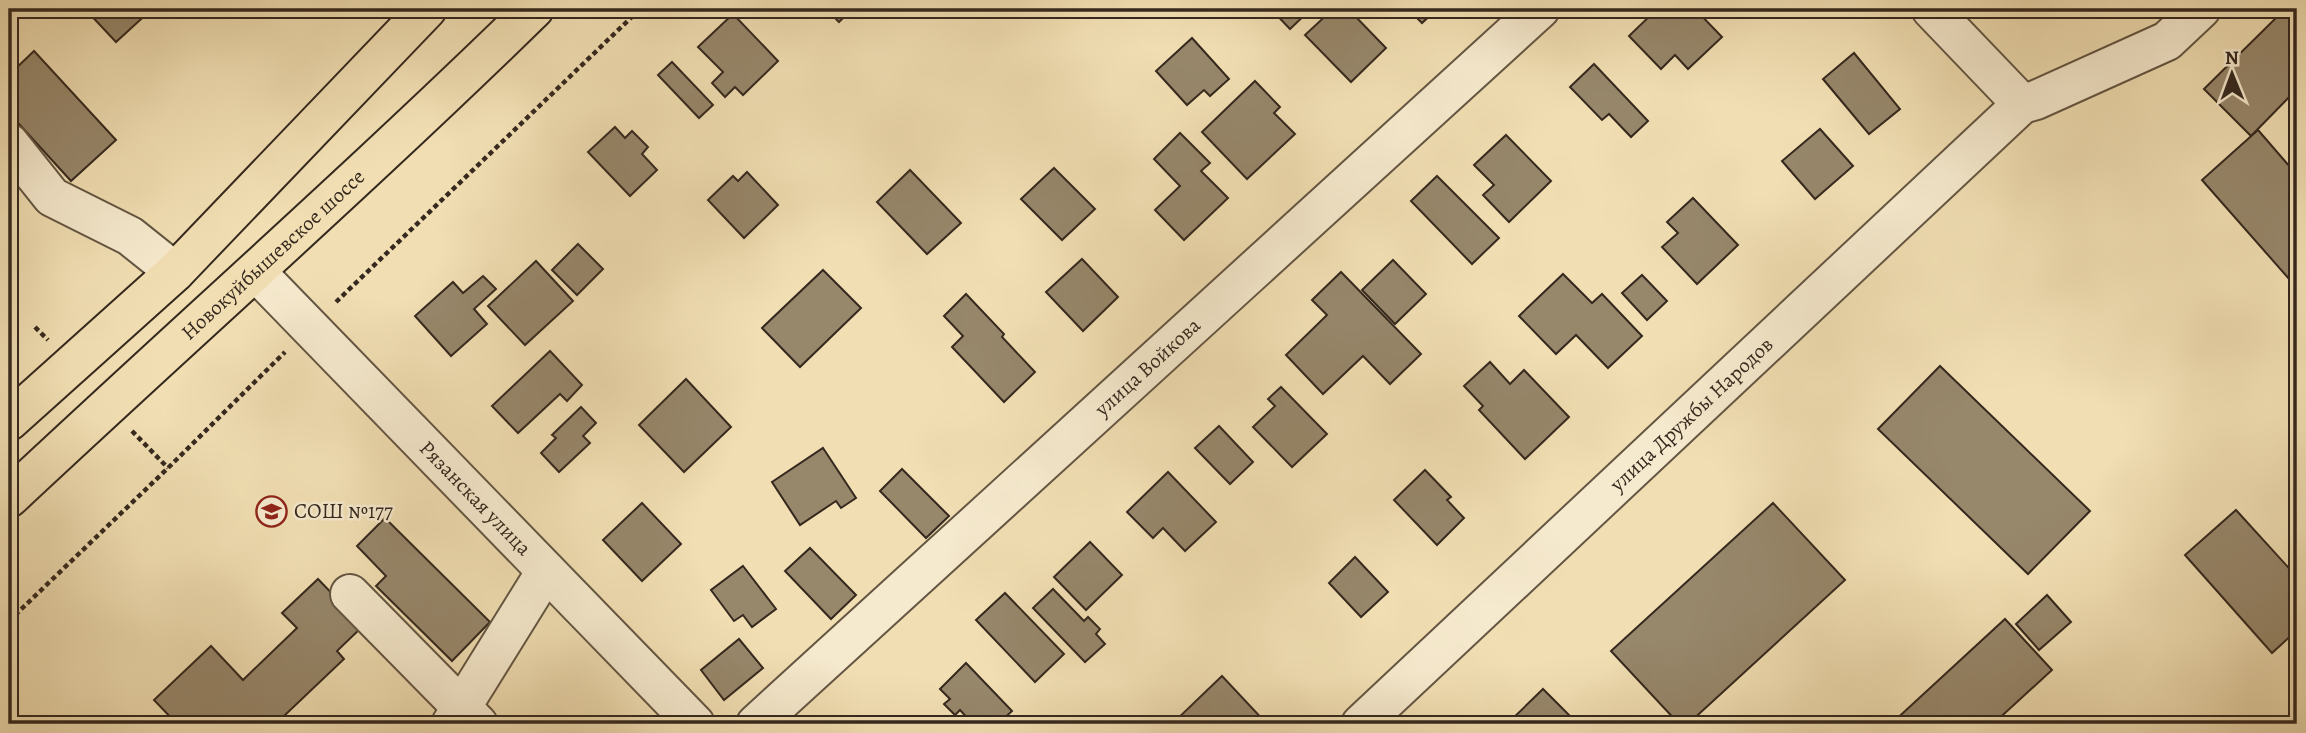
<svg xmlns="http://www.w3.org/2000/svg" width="2306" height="733" font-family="Alegreya,serif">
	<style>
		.building { fill: #97876b; stroke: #35281e; stroke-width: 2 }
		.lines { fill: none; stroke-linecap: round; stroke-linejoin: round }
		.minor-casing { stroke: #645643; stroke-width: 42 }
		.major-casing { stroke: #35281e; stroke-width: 42 }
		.path { stroke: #35281e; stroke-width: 4.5; stroke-dasharray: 5 3.5; stroke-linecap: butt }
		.minor { stroke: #f6eace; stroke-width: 38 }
		.major { stroke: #f1dfb3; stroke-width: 38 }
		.labels { text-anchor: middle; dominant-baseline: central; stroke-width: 5; stroke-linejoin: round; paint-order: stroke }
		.street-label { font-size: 21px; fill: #35281e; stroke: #f6eace }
		.poi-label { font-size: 21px; fill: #35281e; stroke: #f6eace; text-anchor: start }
	</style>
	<rect width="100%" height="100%" fill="#f1dfb3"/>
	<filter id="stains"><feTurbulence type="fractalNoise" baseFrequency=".00286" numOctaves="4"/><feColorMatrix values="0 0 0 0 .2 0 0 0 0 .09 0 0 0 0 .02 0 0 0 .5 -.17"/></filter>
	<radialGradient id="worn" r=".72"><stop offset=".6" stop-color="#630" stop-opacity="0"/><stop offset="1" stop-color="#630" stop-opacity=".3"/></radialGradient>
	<g class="building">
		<path d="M85,9H152L116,42Z"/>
		<path d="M826,9H852L839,22Z"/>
		<path d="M1271,9H1311L1290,29Z"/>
		<path d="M1333,9H1359L1353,14L1386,48L1351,82L1305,35Z"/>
		<path d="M1408,9H1437L1422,23Z"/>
		<path d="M1657,9H1695L1722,37L1688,69L1675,55L1661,69L1629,36Z"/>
		<path d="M2285,9H2297V89L2251,136L2204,89Z"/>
		<path d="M733,14L778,61L743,95L735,87L725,97L712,83L723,72L698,47Z"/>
		<path d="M1192,38L1229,79L1210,96L1204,90L1187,105L1156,71Z"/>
		<path d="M34,51L116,140L71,181L9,113V75Z"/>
		<path d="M1854,53L1900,109L1869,134L1823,79Z"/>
		<path d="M672,62L713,105L699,118L658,75Z"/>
		<path d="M1594,64L1648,121L1631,137L1609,114L1602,120L1570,87Z"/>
		<path d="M1255,81L1280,107L1274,113L1295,134L1247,179L1202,132Z"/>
		<path d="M615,127L625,138L632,131L648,147L642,154L657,170L630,196L588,152Z"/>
		<path d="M1820,129L1853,166L1815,199L1782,161Z"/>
		<path d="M2258,130L2297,175V288L2202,180Z"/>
		<path d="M1180,133L1210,163L1201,171L1228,198L1184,240L1155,210L1180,186L1154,159Z"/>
		<path d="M1506,135L1551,181L1509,222L1483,195L1494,185L1474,165Z"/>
		<path d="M1054,168L1095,209L1062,240L1021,199Z"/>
		<path d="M910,170L961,223L927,254L877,202Z"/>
		<path d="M747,172L778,205L744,238L708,200L733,176L738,181Z"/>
		<path d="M1437,176L1499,238L1472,264L1411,201Z"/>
		<path d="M1693,198L1738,245L1697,284L1662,247L1678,233L1667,222Z"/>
		<path d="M578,244L603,269L577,295L552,270Z"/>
		<path d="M1082,259L1118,297L1083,331L1046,292Z"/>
		<path d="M1393,260L1426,294L1395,324L1362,290Z"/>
		<path d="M536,261L573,301L525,345L488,306Z"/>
		<path d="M823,270L861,308L800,367L762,328Z"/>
		<path d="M1341,272L1421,354L1390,384L1363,356L1323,394L1286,355L1327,315L1312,300Z"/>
		<path d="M1563,274L1592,303L1602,294L1642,336L1608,368L1576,335L1556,354L1519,316Z"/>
		<path d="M1642,275L1667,301L1647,320L1622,293Z"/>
		<path d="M483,276L496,289L474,309L487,324L451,356L415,316L453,282L463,293Z"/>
		<path d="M966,294L1004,334L1002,337L1035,372L1004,402L952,347L963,336L944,316Z"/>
		<path d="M550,351L582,385L567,401L560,394L518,433L492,406Z"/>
		<path d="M1490,362L1510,384L1524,370L1569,417L1525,459L1479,410L1483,406L1464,386Z"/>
		<path d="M1940,366L2090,511L2028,574L1878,429Z"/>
		<path d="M686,379L731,427L684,472L639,425Z"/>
		<path d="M1281,387L1327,434L1292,467L1253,427L1275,406L1268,399Z"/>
		<path d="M581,407L596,423L583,436L590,443L559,472L541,453L556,438L552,435Z"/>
		<path d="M1219,426L1253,462L1230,484L1195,448Z"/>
		<path d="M823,448L856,498L841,508L836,501L800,525L772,482Z"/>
		<path d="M902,469L949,516L926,538L880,491Z"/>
		<path d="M1425,470L1451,497L1447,500L1464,518L1437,545L1394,500Z"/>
		<path d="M1168,472L1216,522L1185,551L1163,528L1153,538L1127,512Z"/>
		<path d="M642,503L681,544L642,581L603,540Z"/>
		<path d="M1773,503L1845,580L1688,724H1679L1611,651Z"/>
		<path d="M2236,510L2297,577V630L2272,653L2185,555Z"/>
		<path d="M385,518L490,622L452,661L376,586L386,576L357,546Z"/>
		<path d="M1090,542L1122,575L1086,610L1054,577Z"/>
		<path d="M810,548L856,595L831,619L785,571Z"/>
		<path d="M1355,557L1388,592L1361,617L1329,583Z"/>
		<path d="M743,566L776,609L752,627L743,615L734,621L711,590Z"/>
		<path d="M318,579L363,626L337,651L344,659L285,715L294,724H177L154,700L211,646L243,680L297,628L282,613Z"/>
		<path d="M1053,589L1084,621L1088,617L1100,629L1096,634L1105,644L1085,662L1033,608Z"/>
		<path d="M1005,593L1064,654L1035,682L976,620Z"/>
		<path d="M2047,595L2071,622L2039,650L2016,624Z"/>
		<path d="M2005,619L2052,670L1993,724H1891Z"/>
		<path d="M739,639L763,668L724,700L701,670Z"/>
		<path d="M966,663L1012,711L998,724H973L960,710L955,715L944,704L950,699L940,689Z"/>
		<path d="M1222,676L1267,724H1177L1174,722Z"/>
		<path d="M1543,689L1578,724H1507Z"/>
	</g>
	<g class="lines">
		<defs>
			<g id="minor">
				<path d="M1931,9L2022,104L2036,100L2167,41L2201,9"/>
				<path d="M9,143L52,197L130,236L175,272"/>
				<path id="s1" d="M256,272L695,724"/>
				<path d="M350,594L478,724"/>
				<path d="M451,724L546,571"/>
				<path id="s2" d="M756,724L1540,9"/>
				<path id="s3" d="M1361,724L2022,104"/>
			</g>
			<g id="major">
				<path d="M9,421L175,272L427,9"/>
				<path id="s4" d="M9,498C184,334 363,176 534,9"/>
			</g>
		</defs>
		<use href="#minor" class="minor-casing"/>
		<use href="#major" class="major-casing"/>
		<g class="path">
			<path d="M336,302L640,9"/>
			<path d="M35,327L48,340"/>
			<path d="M132,431L168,468"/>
			<path d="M9,621L168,468L285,352"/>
		</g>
		<use href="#minor" class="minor"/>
		<use href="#major" class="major"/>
	</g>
	<defs>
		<symbol id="school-ring" viewBox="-11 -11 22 22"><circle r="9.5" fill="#f6eace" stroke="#8f2418" stroke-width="1.5"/><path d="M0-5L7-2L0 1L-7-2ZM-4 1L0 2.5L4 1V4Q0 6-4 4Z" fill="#8f2418"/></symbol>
	</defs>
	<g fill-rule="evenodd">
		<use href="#school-ring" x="254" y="494" width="35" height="35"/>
	</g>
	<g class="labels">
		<g class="street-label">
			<text stroke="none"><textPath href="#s4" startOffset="359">Новокуйбышевское шоссе</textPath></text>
			<text stroke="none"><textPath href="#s2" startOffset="530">улица Войкова</textPath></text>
			<text stroke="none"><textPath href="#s3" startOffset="453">улица Дружбы Народов</textPath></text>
			<text stroke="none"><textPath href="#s1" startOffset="315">Рязанская улица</textPath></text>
		</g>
		<g class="poi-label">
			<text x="294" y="511">СОШ №177</text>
		</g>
	</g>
	<rect width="2306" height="733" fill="none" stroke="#f1dfb3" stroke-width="35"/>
	<rect x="10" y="10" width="2285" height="712" fill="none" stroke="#35281e" stroke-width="3.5"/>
	<rect x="18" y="18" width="2271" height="698" fill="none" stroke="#35281e" stroke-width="2"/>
	<g transform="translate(2232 74) rotate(359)" stroke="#f6eace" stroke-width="5" paint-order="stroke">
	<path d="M0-5L12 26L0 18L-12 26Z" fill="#35281e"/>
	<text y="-10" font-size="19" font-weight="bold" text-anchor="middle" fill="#35281e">N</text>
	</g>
	<rect width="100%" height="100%" filter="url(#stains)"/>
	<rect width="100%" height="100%" fill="url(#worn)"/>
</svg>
